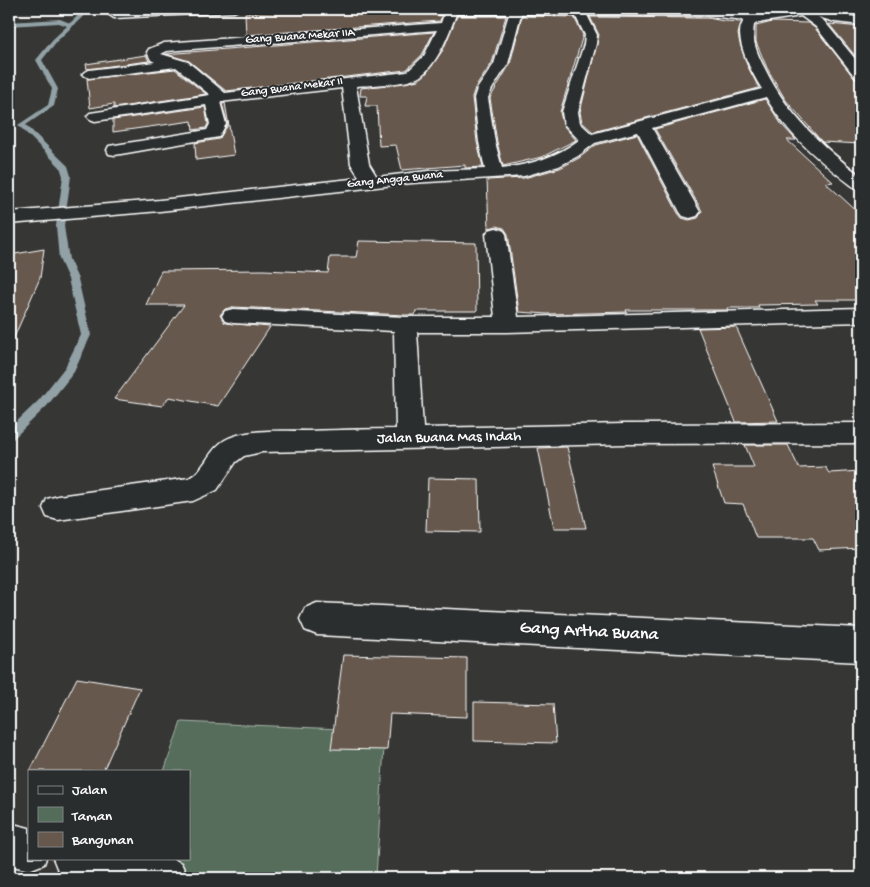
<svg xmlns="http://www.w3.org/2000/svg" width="870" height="887" font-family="'Gochi Hand',sans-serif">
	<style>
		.green { fill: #546d5a; stroke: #aab6ac }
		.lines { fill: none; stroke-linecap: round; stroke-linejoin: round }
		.stream { fill: #91a1a6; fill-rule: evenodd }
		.building { fill: #66584d; stroke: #fff }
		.minor-casing { stroke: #fff; stroke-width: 3 }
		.minor { fill: #2a2d2e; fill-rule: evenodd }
		.labels { text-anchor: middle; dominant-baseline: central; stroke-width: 4; stroke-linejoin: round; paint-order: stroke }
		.far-street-label { font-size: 12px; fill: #fff; stroke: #2a2d2e }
		.street-label { font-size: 15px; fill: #fff; stroke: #2a2d2e }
		.near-street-label { font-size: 18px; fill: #fff; stroke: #2a2d2e }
	</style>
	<rect width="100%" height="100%" fill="#363634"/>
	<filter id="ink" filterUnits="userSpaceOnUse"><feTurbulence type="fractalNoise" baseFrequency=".02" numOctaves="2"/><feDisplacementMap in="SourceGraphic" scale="10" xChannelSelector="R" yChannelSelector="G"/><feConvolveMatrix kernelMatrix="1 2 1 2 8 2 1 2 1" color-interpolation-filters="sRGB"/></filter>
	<g filter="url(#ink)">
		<path class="green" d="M181,722L385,731L376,878H177L131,870L135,858H189V771H164Z"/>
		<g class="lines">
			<path class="stream" d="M85,9H91L57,41L42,60L58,89L54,106L26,125L68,166L71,176L64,226L69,259L78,279L91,335L74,372L47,406L13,439L9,441V429L39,400L65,367L81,335L68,279L59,259L56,226L63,176L60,167L18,125L48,105L52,89L36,60L53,39L67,26L59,23L9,26V22L60,19L70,23Z"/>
		</g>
		<g class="building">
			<path d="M323,9L324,11L427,9L430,14L442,16L440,21L246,35L245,13Z"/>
			<path d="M457,16H506L492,63L475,88L472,97L477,142L483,167L465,168V165L402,170L396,145L379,146L377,106H365L367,96H360L361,88L405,83L418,80L425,75L443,50Z"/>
			<path d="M522,16L574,17L583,35L560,112L563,125L576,140L542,157L503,166L497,142L490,98L510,64Z"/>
			<path d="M590,17L708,18L724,21L742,22L738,34L740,44L747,65L759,88L593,132L582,122L580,112L599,35Z"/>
			<path d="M772,22L808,23L815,28L855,79L861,81V144L822,142L785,99L767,68L756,42V26Z"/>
			<path d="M829,24L861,27V63Z"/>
			<path d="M434,32L422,55L406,70L226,91L189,61L166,54Z"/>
			<path d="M146,55L149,61L87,69L86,64Z"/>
			<path d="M175,69L206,94L114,108V104L90,108L87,79Z"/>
			<path d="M765,99L782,125L796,140H787L833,182L826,183L861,215V300H815L818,304L758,305L759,308H727L728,310H626L627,312L547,314L519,312L508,234L504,228L497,226L489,228L487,180L524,178L560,168L579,158L596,145L637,134L678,213L682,218L689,220L698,218L702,211L655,129Z"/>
			<path d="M225,103L234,155L196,160L195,143L219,139L228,125L222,104Z"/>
			<path d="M205,107L208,124L206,128L193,130L192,121L113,132V120Z"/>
			<path d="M359,241L476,243L477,311H416L415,315H405L233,307L225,309L220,315L225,323L270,327L218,406L169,397L162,406L114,399L184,305H146L161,271L264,270L328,273L330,257H356Z"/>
			<path d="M44,249L40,278L9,349V255Z"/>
			<path d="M736,327L778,421L736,422L698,328Z"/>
			<path d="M745,445H788L799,468L825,467L829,473L861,471V548L819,550L813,538H756L743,504L724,503L712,467H754Z"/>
			<path d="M567,447L586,528H554L538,448Z"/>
			<path d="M428,478L479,479L480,532L426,531Z"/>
			<path d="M343,655L467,658V717L390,714L387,750L331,749Z"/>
			<path d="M77,678L140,688L103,771H30Z"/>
			<path d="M474,702L553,704L556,743L474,741Z"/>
		</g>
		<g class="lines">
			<defs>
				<g id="minor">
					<path d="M155,9H240L234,12L114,18L108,14L114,10Z"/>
					<path d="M429,9H711L765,15L797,9H815L836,15L861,17V25L835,22L818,17L824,21L861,66V79L856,78L816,27L801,16L757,23L754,25C751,41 758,55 765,69C787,114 821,146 861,176V189L855,188C821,162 787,135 766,97L652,128L700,212L697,216L690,218L683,216L680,212L638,132L595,143L578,156L559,166L524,176L412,183L160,211L9,224V212L160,200L360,178L351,164L342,88L220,102L226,124L219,137L115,155L109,154L107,150L109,146L207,130L210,124L206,105L95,121L90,119L87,116L90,113L210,95L176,67L89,78L82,74L89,70L155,62L151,60L147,52L149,49L164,43L441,23L444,14L430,12ZM456,14H509L494,64L477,89L474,98L479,142L485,169L428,171L377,177L369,164L356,86C371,85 405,84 417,78C436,69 450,31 456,14ZM521,14L575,15L585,35L584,44L562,112L564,124L579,140C556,157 531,165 502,168L495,142L488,98L492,89L508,64ZM587,15L708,16L745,20C730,33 753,75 762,89L592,134L580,123L578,112L596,44L597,35ZM437,30L424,56L407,72L225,93L188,62L161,54L167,51Z"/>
					<path d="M496,228L503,230L506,234L518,317L861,308V322L507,332H417L423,428L625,424L861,423V443L625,444L262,452L244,456L236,462L217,490L193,501L58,520L47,517L43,508L47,499L58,496L189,478C205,470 209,449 225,440C247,428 284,431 308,431C337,430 367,429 396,429L394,331L233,323L225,321L222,316L225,311L233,309L405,317H495L486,234L489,230Z"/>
					<path d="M317,603L861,628V662L317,635L305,630L300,619L305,608Z"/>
					<path d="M9,823L29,828V858H46L44,864L29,870L9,865Z"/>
					<path d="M53,858H171L181,863L188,878H71L59,873Z"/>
				</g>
			</defs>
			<use href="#minor" class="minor-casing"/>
			<use href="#minor" class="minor"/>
		</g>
	</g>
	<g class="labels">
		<g class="far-street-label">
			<text transform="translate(300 37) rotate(-4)">Gang Buana Mekar IIA</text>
			<text transform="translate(292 88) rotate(-7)">Gang Buana Mekar II</text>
			<text transform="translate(395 180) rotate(-6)">Gang Angga Buana</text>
		</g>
		<g class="street-label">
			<text transform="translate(449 438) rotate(-1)">Jalan Buana Mas Indah</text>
		</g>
		<g class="near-street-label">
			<text transform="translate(589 632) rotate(3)">Gang Artha Buana</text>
		</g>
	</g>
	<rect width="870" height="887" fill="none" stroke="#2a2d2e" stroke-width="30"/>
	<rect x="15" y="15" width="840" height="857" fill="none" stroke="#fff" stroke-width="2" filter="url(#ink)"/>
	<rect x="28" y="770" width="162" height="90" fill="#2a2d2e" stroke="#7f8182"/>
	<rect x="38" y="786" width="25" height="8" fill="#2a2d2e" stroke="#7f8182"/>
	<text x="72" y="794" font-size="15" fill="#ffffff">Jalan</text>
	<rect x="38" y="807" width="25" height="15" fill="#546d5a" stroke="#7f8182"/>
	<text x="72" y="820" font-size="15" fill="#ffffff">Taman</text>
	<rect x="38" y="832" width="25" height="15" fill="#66584d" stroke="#7f8182"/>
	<text x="72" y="844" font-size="15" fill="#ffffff">Bangunan</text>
</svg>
